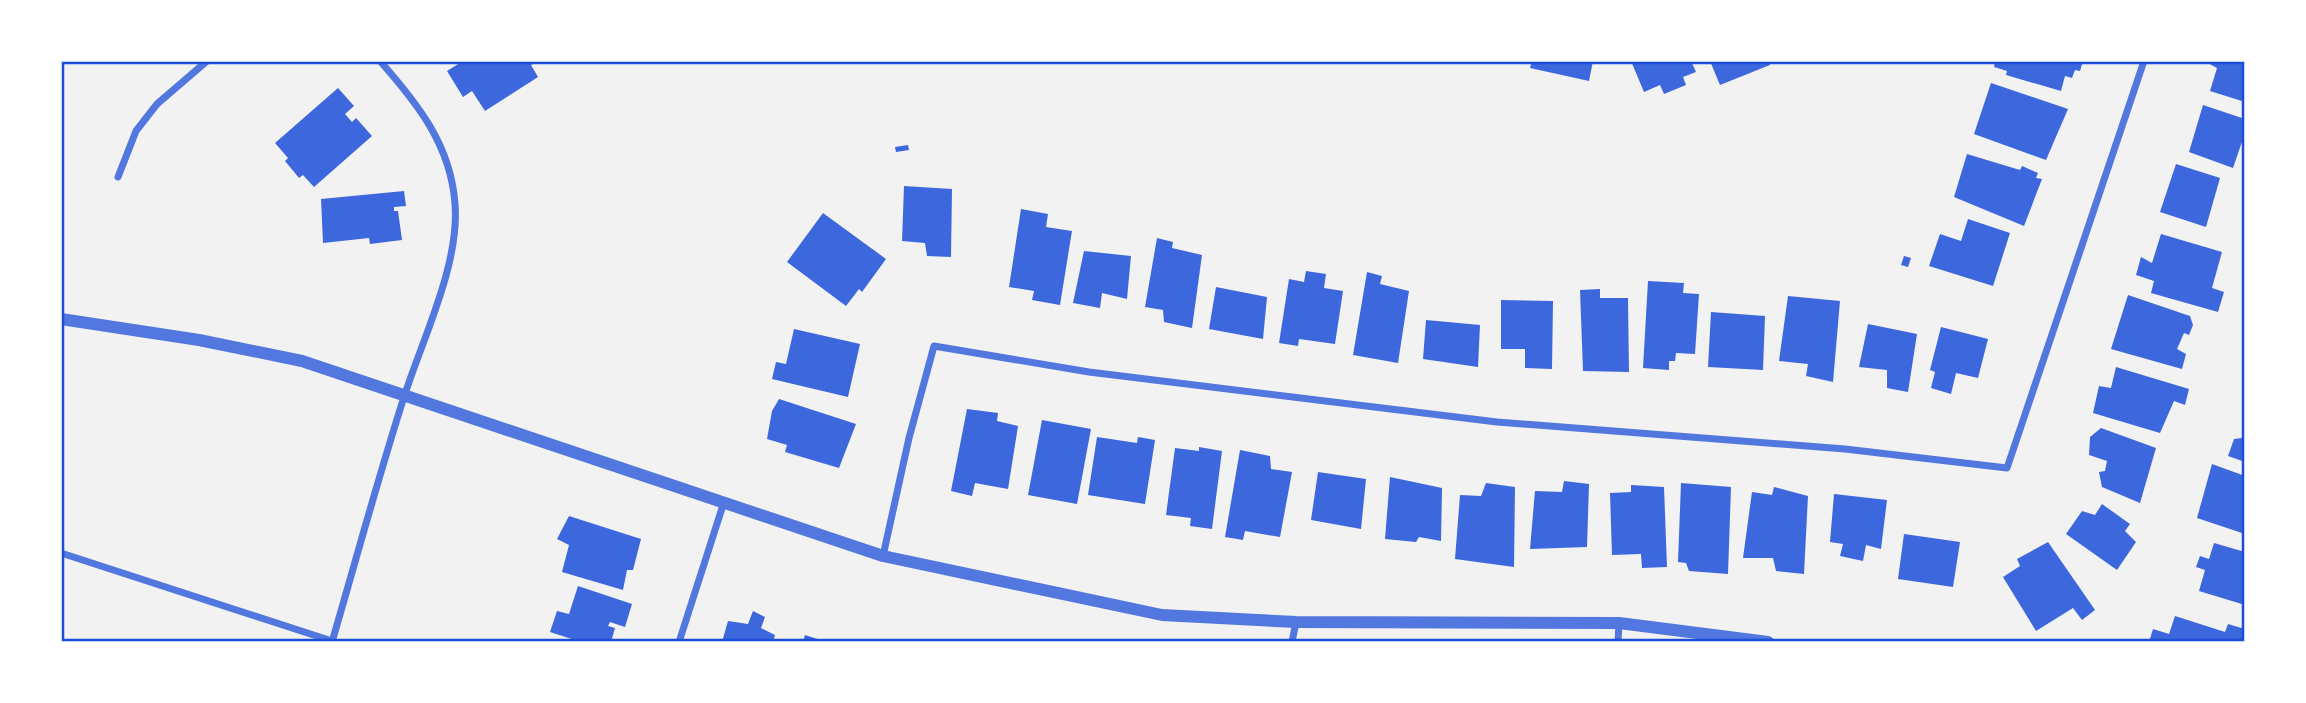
<svg xmlns="http://www.w3.org/2000/svg" width="2306" height="703" font-family="'Noto Sans',sans-serif">
	<style>
		.building { fill: #3d67dc }
		.lines { fill: none; stroke-linecap: round; stroke-linejoin: round }
		.minor { stroke: #5277de; stroke-width: 7 }
		.tertiary { stroke: #5277de; stroke-width: 12 }
		.neatline { fill: none; stroke: #1d4ed8; stroke-width: 2.5 }
	</style>
	<rect width="100%" height="100%" fill="#f2f2f2"/>
	<g class="building">
		<path d="M463,61H538L531,65L538,77L485,111L472,91L463,97L447,71Z"/>
		<path d="M1532,61H1593L1589,81L1530,68Z"/>
		<path d="M1631,61H1691L1696,72L1683,77L1686,85L1664,94L1660,85L1644,92Z"/>
		<path d="M1710,61H1769L1770,65L1720,85Z"/>
		<path d="M1995,61H2083L2080,71L2075,70L2072,78L2065,76L2061,91L2006,75L2007,71L1994,67Z"/>
		<path d="M2204,61H2245V102L2210,91L2217,68Z"/>
		<path d="M1991,83L2068,109L2046,160L1974,134Z"/>
		<path d="M338,88L354,106L345,114L352,122L356,118L372,136L314,187L303,175L299,178L285,161L288,158L275,143Z"/>
		<path d="M2203,105L2245,119V133L2233,168L2189,152Z"/>
		<path d="M908,145L909,150L896,152L895,147Z"/>
		<path d="M1967,154L2020,170L2022,166L2038,173L2036,178L2042,179L2024,226L1954,197Z"/>
		<path d="M2176,164L2220,178L2206,227L2160,212Z"/>
		<path d="M904,186L952,189L951,257L927,256L925,243L902,241Z"/>
		<path d="M404,191L406,206L394,207V211H398L402,240L370,244L369,238L323,243L321,199Z"/>
		<path d="M1021,209L1048,214L1046,227L1072,231L1060,305L1032,300L1034,291L1009,287Z"/>
		<path d="M823,213L886,259L862,292L859,289L846,306L787,262Z"/>
		<path d="M1968,219L2010,233L1993,286L1929,266L1940,234L1961,241Z"/>
		<path d="M2161,234L2222,252L2212,288L2224,292L2218,312L2151,293L2154,281L2136,275L2141,257L2152,263Z"/>
		<path d="M1157,238L1173,242L1172,248L1202,255L1192,328L1164,322L1163,310L1145,307Z"/>
		<path d="M1084,251L1131,256L1127,299L1102,293L1100,308L1073,303Z"/>
		<path d="M1904,256L1911,258L1908,267L1901,265Z"/>
		<path d="M1306,271L1326,274L1324,288L1343,291L1335,344L1299,339L1298,346L1279,343L1289,279L1304,282Z"/>
		<path d="M1367,272L1382,276L1380,284L1409,291L1398,363L1353,355Z"/>
		<path d="M1648,281L1684,283L1683,293L1699,294L1695,354L1676,353L1675,361H1669V370L1643,368Z"/>
		<path d="M1216,287L1267,297L1263,339L1209,329Z"/>
		<path d="M1600,289V298H1628L1629,372L1583,371L1580,290Z"/>
		<path d="M2128,295L2190,316L2193,325L2189,335L2184,333L2177,349L2186,354L2182,369L2111,349Z"/>
		<path d="M1788,296L1840,301L1833,382L1806,376L1808,364L1779,361Z"/>
		<path d="M1501,300L1553,301L1552,369L1525,368V349H1501Z"/>
		<path d="M1711,312L1765,316L1763,370L1708,367Z"/>
		<path d="M1426,320L1480,325L1478,367L1423,359Z"/>
		<path d="M1868,324L1917,334L1908,392L1887,388V370L1859,367Z"/>
		<path d="M1941,327L1988,339L1978,378L1956,373L1951,394L1931,388L1935,372L1930,370Z"/>
		<path d="M794,329L860,344L848,397L772,379L776,362L786,364Z"/>
		<path d="M2116,367L2189,389L2185,405L2174,401L2160,433L2093,413L2099,386L2111,388Z"/>
		<path d="M779,399L856,424L839,468L785,452L787,445L767,439L772,411Z"/>
		<path d="M967,409L998,413L997,421L1018,426L1008,489L975,483L972,496L951,491Z"/>
		<path d="M1042,420L1091,429L1077,504L1028,495Z"/>
		<path d="M2101,428L2156,448L2140,503L2102,487L2099,472L2105,471L2107,461L2089,455L2090,437Z"/>
		<path d="M2245,432V462L2228,456L2234,439L2242,438Z"/>
		<path d="M1097,437L1137,443L1138,437L1155,440L1145,504L1088,495Z"/>
		<path d="M1199,447L1222,451L1212,529L1190,526L1191,518L1166,515L1175,448L1199,451Z"/>
		<path d="M1240,450L1270,456L1271,469L1292,472L1280,537L1245,531L1243,540L1225,537Z"/>
		<path d="M2212,464L2245,476V534L2197,518Z"/>
		<path d="M1318,472L1366,479L1361,529L1311,520Z"/>
		<path d="M1390,477L1442,488L1441,541L1419,537L1416,542L1385,539Z"/>
		<path d="M1564,481L1589,484L1587,547L1530,549L1535,491L1562,492Z"/>
		<path d="M1486,483L1515,487L1514,567L1455,559L1460,495L1481,496Z"/>
		<path d="M1681,483L1731,487L1728,574L1689,571L1686,563L1678,562Z"/>
		<path d="M1631,485L1664,487L1667,567L1642,568L1641,554L1612,555L1610,493L1631,492Z"/>
		<path d="M1774,487L1808,496L1804,574L1776,571L1773,558H1743L1752,492L1772,495Z"/>
		<path d="M1834,494L1887,500L1881,549L1866,545L1863,561L1840,556L1843,544L1830,542Z"/>
		<path d="M2102,504L2130,524L2125,531L2136,542L2117,570L2066,534L2082,511L2095,515Z"/>
		<path d="M569,516L641,539L633,570H627L623,590L562,572L569,545L557,539Z"/>
		<path d="M1904,534L1960,542L1953,587L1898,579Z"/>
		<path d="M2048,542L2095,610L2082,620L2073,608L2036,631L2003,577L2020,566L2017,559Z"/>
		<path d="M2214,543L2245,552V605L2199,591L2205,570L2196,567L2200,556L2209,559Z"/>
		<path d="M578,586L632,604L625,627L610,622L608,626L615,628L611,642H581L550,632L557,611L569,614Z"/>
		<path d="M753,611L765,617L761,628L775,635L773,642H722L728,621L748,624Z"/>
		<path d="M2175,616L2225,632L2228,624L2245,629V642H2149L2153,629L2169,634Z"/>
		<path d="M805,635L824,641V642H803Z"/>
	</g>
	<g class="lines">
		<g class="minor">
			<path d="M118,177L136,131L157,104L207,61"/>
			<path d="M61,553L332,641"/>
			<path d="M883,556L909,438L934,346L1089,372L1497,422L1845,449L2007,468L2144,61"/>
			<path d="M332,642C356,560 378,478 404,397C422,340 460,264 455,204C451,145 417,103 380,61"/>
			<path d="M679,642L724,502"/>
			<path d="M1292,642L1296,622"/>
			<path d="M1618,642L1619,623"/>
		</g>
		<path class="tertiary" d="M61,319L199,340L302,361L883,556L1162,615L1296,622L1619,623L1768,642"/>
	</g>
	<rect width="2306" height="703" fill="none" stroke="#ffffff" stroke-width="126"/>
	<rect x="63" y="63" width="2180" height="577" class="neatline"/>
</svg>
